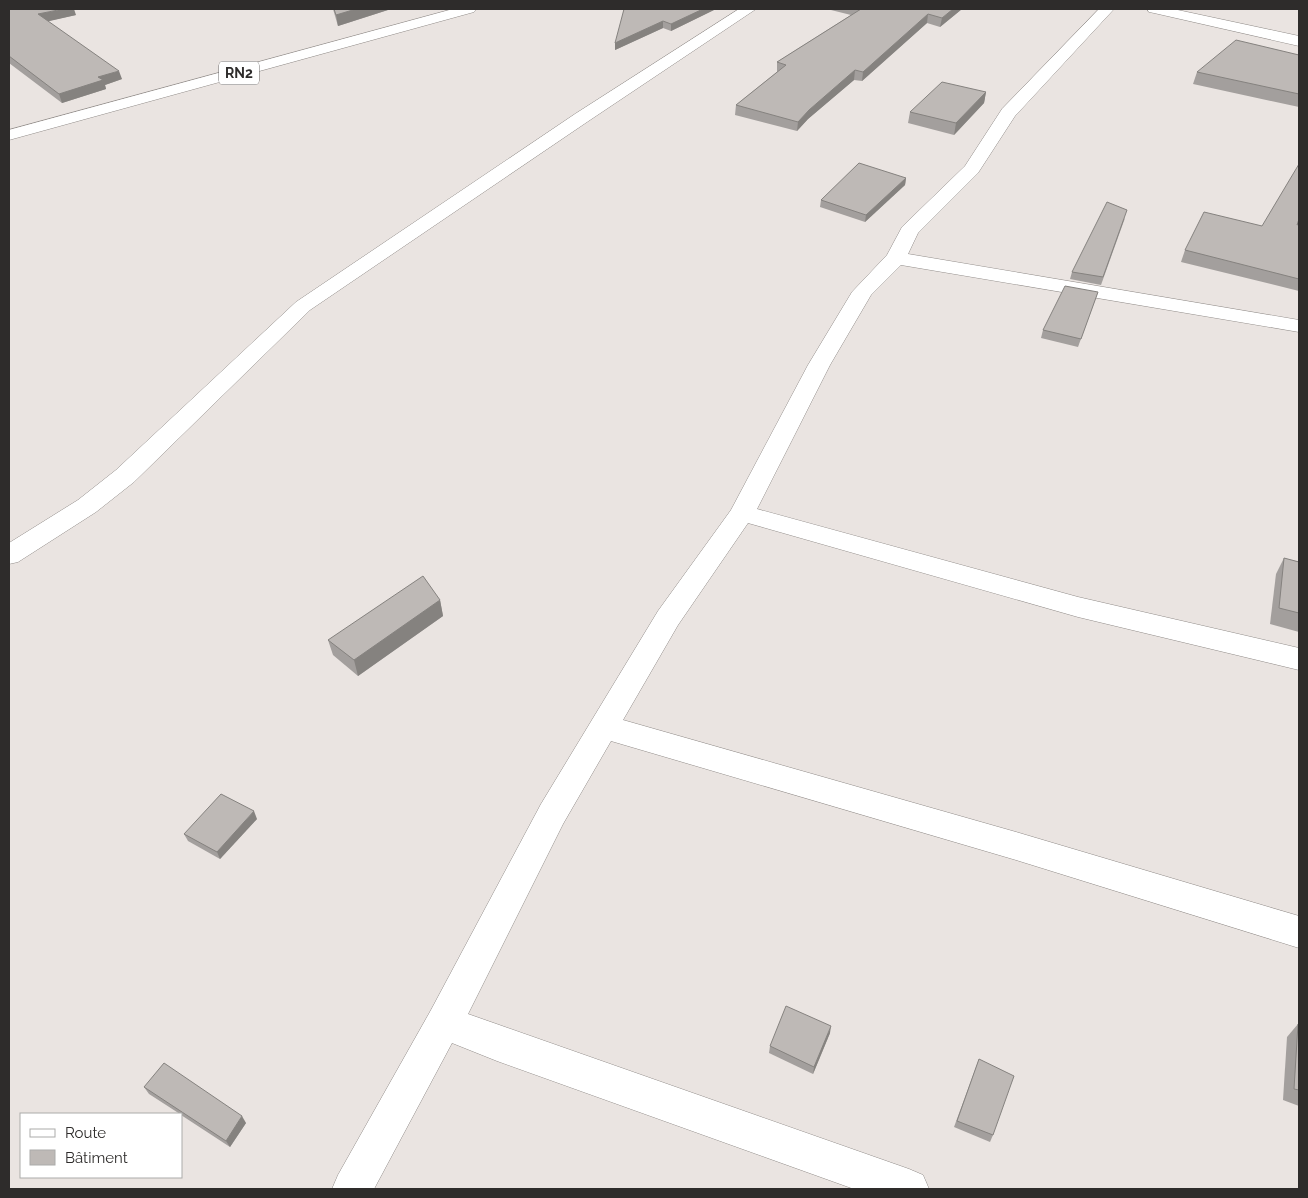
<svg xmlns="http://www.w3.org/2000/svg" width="1308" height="1198" font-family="Raleway,sans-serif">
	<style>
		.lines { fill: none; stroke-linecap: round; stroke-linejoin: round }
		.minor-casing { stroke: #918c89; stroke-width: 1 }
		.highway-casing { stroke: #918c89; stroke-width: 1 }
		.minor { fill: #fff; fill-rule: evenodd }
		.highway { fill: #fff; fill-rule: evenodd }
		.wall { fill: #a39f9d }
		.shaded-wall { fill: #85827f }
		.building { fill: #beb9b6; stroke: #85827f }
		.labels { text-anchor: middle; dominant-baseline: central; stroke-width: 5; stroke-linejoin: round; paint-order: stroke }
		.shield { fill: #fff; stroke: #6d6b6b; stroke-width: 1 }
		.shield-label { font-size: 14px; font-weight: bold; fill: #2e2c2b }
	</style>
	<rect width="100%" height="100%" fill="#eae4e1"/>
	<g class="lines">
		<defs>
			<g id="minor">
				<path d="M739,9H756L587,122L310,310L134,482L96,512L18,562L9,564V543L78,500L116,470L296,302L575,114Z"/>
				<path d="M1099,9H1114L1015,116L978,173L918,233L908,254L1299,320V332L901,265L871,295L830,365L757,509L1078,597L1299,648V670L1078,617L748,523L678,625L623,720L1016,832L1299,916V948L1016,860L611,741L563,824L468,1014L909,1169L923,1175L929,1189H854L497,1061L452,1043L374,1189H332L338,1175L431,1010L541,804L658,611L731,510L808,365L852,292L887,255L902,227L965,166L1002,109Z"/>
				<path d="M1147,9H1173L1299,36V46L1154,13L1149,12Z"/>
			</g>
			<path id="highway" d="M453,9H476L474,12L9,140V130Z"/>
		</defs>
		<use href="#minor" class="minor-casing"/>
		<use href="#highway" class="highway-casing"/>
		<use href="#minor" class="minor"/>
		<use href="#highway" class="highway"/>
	</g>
	<g class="wall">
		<path d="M9,9L76,15L48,21L122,79L105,85L106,89L62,103L9,63Z"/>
		<path d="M333,9H391L338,26Z"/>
		<path d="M624,9H716L671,31L663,28L615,50Z"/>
		<path d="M832,9H962L940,27L927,23L862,81L854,80L808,119L797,131L735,115L736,105L777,72V62L851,15L831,10Z"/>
		<path d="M1299,55V107L1193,84L1197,72Z"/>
		<path d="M986,92L984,103L954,135L908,123L910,112Z"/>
		<path d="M906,178L905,185L865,222L820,207L821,200Z"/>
		<path d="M1125,218L1101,285L1070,279L1072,272Z"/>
		<path d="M1299,224V291L1181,262L1185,250L1262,226L1297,225Z"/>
		<path d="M1098,292L1078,347L1041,338L1043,330Z"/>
		<path d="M1284,558L1299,562V632L1270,624L1276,574Z"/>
		<path d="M440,600L443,616L358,676L333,655L328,640Z"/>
		<path d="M257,819L220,859L188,841L184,834Z"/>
		<path d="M1298,1024L1299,1025V1106L1283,1100L1287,1037Z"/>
		<path d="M830,1033L813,1074L769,1053L770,1046Z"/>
		<path d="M979,1059L993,1135L990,1142L954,1127Z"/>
		<path d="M144,1087L246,1123L230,1147L181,1115V1114H180L149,1094Z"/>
	</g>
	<g class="shaded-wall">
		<path d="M63,9H74L76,15L41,23L38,14Z"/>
		<path d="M356,9H391L338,26L336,15Z"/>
		<path d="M703,9H716L671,31V24Z"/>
		<path d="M953,9H962L940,27L942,18Z"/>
		<path d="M928,14L927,23L862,81L863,72Z"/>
		<path d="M663,21V28L615,50V43Z"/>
		<path d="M855,70L854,80L808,119L797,131L798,122L809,110Z"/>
		<path d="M119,71L122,79L105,85L106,89L62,103L59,94L98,77Z"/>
		<path d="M986,92L984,103L954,135L956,123Z"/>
		<path d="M906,178L905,185L865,222L866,215Z"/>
		<path d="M440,600L443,616L358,676L354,660Z"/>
		<path d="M254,811L257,819L220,859L217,852Z"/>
		<path d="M831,1026L830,1033L813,1074L814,1067Z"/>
		<path d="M242,1116L246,1123L230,1147L226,1141Z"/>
	</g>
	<g class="building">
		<path d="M9,9H63L38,14L119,71L98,77L103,80L59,94L9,56Z"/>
		<path d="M334,9H356L336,15Z"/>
		<path d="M624,9H703L671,24L663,21L615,43Z"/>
		<path d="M861,9H953L942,18L928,14L863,72L855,70L809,110L798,122L736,105L786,65L777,62Z"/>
		<path d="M1236,40L1299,55V94L1197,72Z"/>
		<path d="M942,82L986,92L956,123L910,112Z"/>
		<path d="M859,163L906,178L866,215L821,200Z"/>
		<path d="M1299,164V219L1297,225L1299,224V279L1185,250L1204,212L1262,226Z"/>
		<path d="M1107,202L1127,210L1103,277L1072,272Z"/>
		<path d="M1065,286L1098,292L1081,339L1043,330Z"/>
		<path d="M1284,558L1299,562V613L1279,608Z"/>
		<path d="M423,576L440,600L354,660L328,640Z"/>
		<path d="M221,794L254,811L217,852L184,834Z"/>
		<path d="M786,1006L831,1026L814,1067L770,1046Z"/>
		<path d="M1298,1024L1299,1025V1090L1294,1089Z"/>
		<path d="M979,1059L1014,1076L993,1135L957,1121Z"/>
		<path d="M164,1063L242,1116L226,1141L144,1087Z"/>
	</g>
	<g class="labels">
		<rect class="shield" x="219" y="61.5" width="40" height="23" rx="4"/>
		<g class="shield-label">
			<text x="239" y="73">RN2</text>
		</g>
	</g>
	<rect width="1308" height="1198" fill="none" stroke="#2e2c2b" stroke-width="20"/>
	<rect x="20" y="1113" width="162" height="65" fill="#ffffff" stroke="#ababaa"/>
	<rect x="30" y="1129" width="25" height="8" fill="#ffffff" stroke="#ababaa"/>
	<text x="65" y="1138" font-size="15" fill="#2e2c2b">Route</text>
	<rect x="30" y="1150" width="25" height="15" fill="#beb9b6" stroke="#ababaa"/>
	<text x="65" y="1163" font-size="15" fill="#2e2c2b">Bâtiment</text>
</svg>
